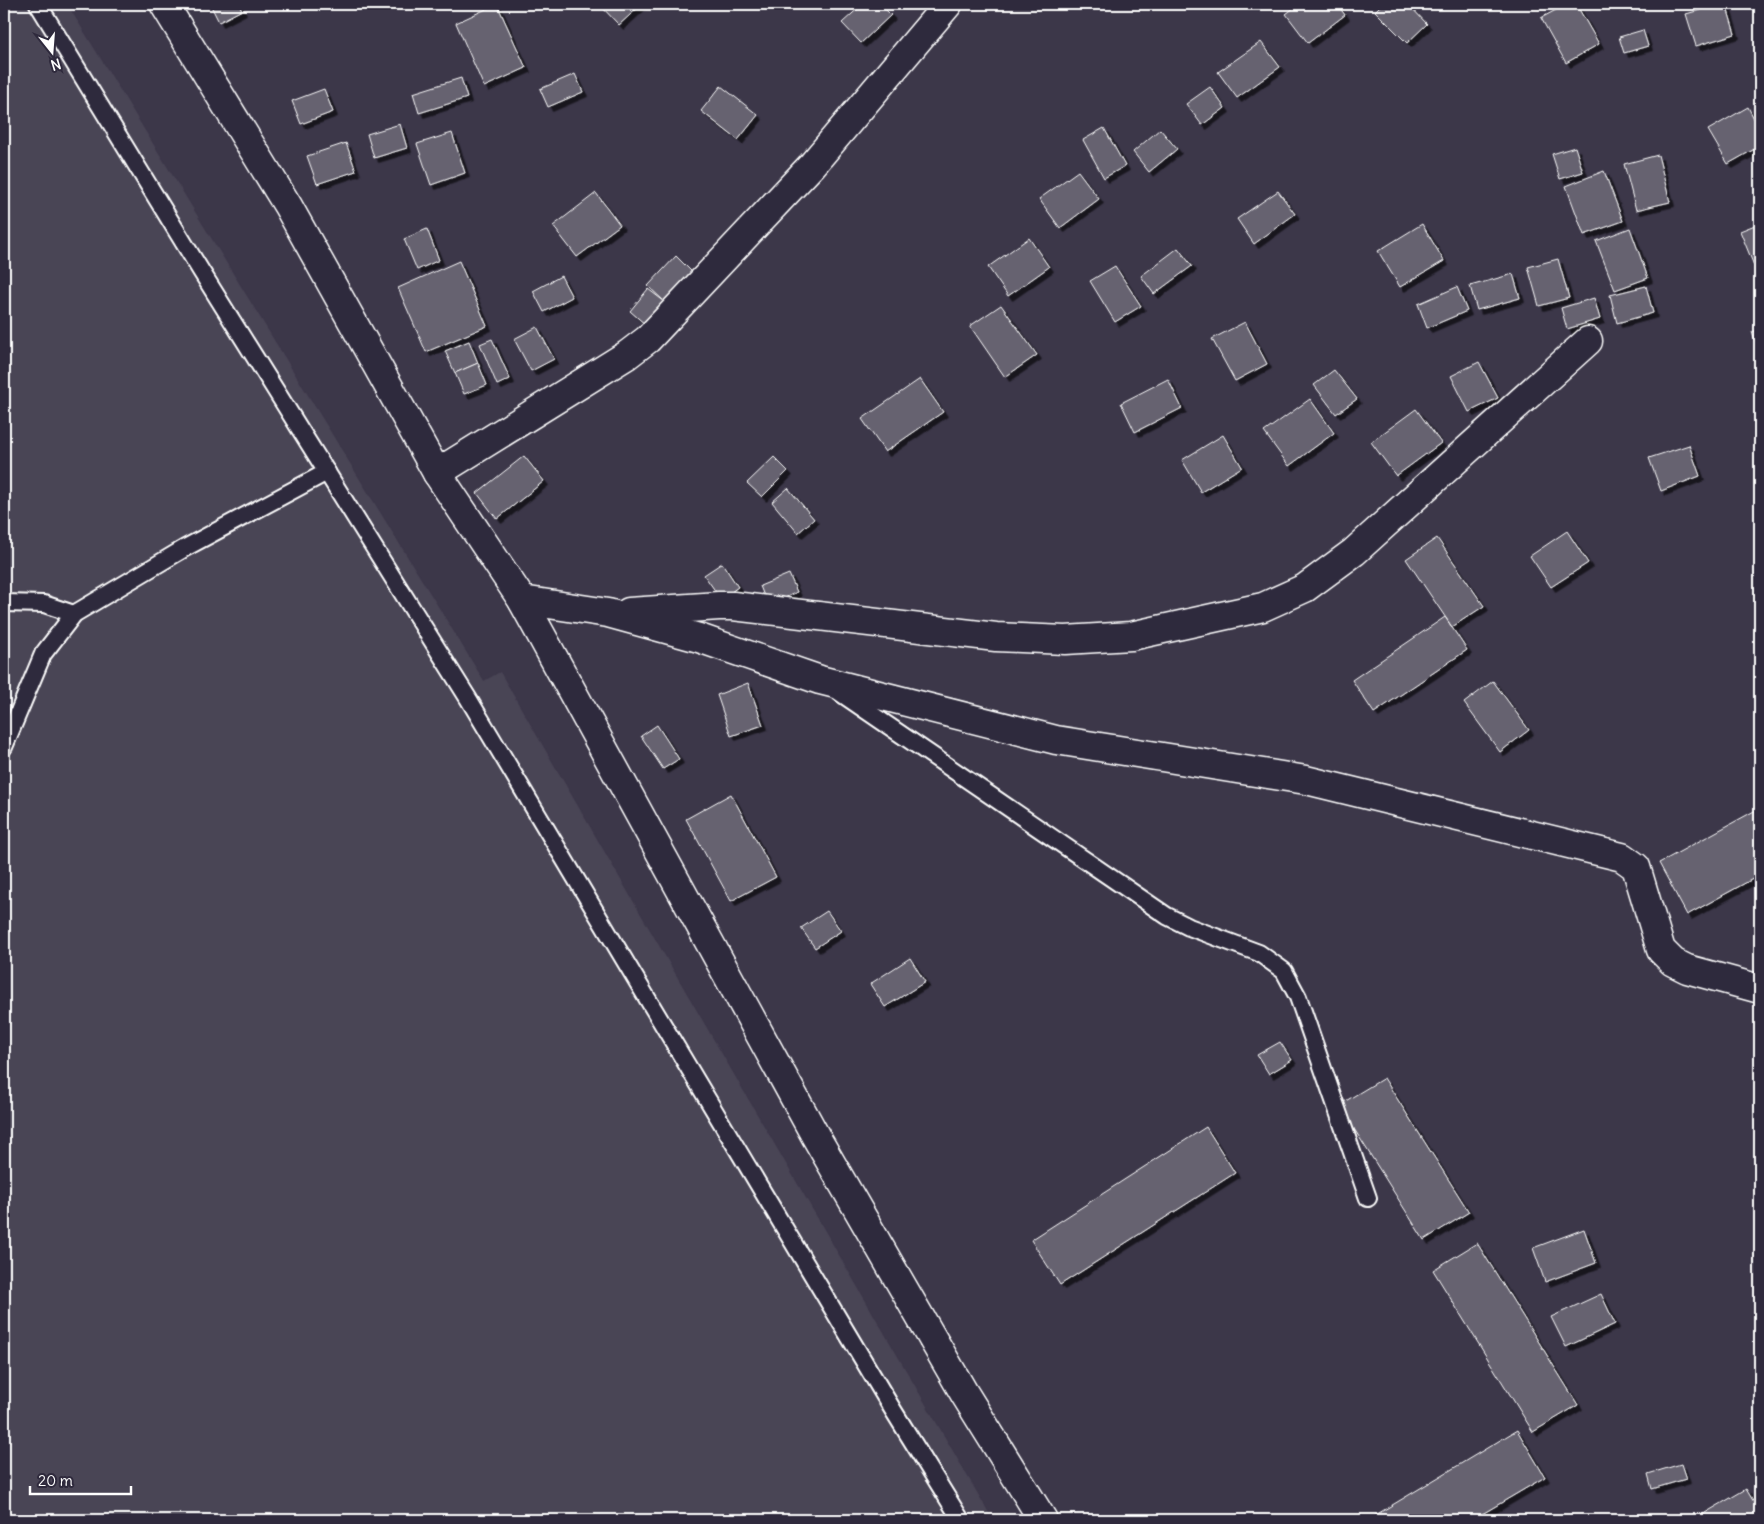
<svg xmlns="http://www.w3.org/2000/svg" width="1764" height="1524" font-family="Delius,sans-serif">
	<style>
		.built { fill: #494455 }
		.building { fill: #666270; stroke: #fff; filter: url(#shadow) }
		.lines { fill: none; stroke-linecap: round; stroke-linejoin: round }
		.lane-casing { stroke: #fff; stroke-width: 20 }
		.street-casing { stroke: #fff; stroke-width: 31 }
		.secondary-casing { stroke: #fff; stroke-width: 31 }
		.lane { stroke: #2f2a3d; stroke-width: 16 }
		.street { stroke: #2f2a3d; stroke-width: 28 }
		.secondary { stroke: #2f2a3d; stroke-width: 28 }
	</style>
	<defs>
		<filter id="shadow"><feDropShadow dx="4.5" dy="4.5" stdDeviation="0" flood-color="#0009"/></filter>
	</defs>
	<rect width="100%" height="100%" fill="#3c3749"/>
	<filter id="ink" filterUnits="userSpaceOnUse"><feTurbulence type="fractalNoise" baseFrequency=".02" numOctaves="2"/><feDisplacementMap in="SourceGraphic" scale="10" xChannelSelector="R" yChannelSelector="G"/><feConvolveMatrix kernelMatrix="1 2 1 2 8 2 1 2 1" color-interpolation-filters="sRGB"/></filter>
	<g filter="url(#ink)">
		<path class="built" d="M4,4H67L484,681L500,672L993,1520H4Z"/>
		<g class="building">
			<path d="M210,4H239L242,10L219,22Z"/>
			<path d="M497,4L526,68L484,87L456,23Z"/>
			<path d="M599,4H642L619,25Z"/>
			<path d="M863,4H880L891,15L861,43L842,23Z"/>
			<path d="M1299,4H1337L1345,15L1308,43L1286,14Z"/>
			<path d="M1382,4H1408L1427,24L1407,43L1375,11Z"/>
			<path d="M1567,4H1576L1599,44L1566,63L1541,18Z"/>
			<path d="M1721,4H1726L1735,34L1696,46L1686,14Z"/>
			<path d="M1643,30L1648,46L1624,53L1619,37Z"/>
			<path d="M1261,42L1280,67L1237,98L1218,72Z"/>
			<path d="M575,74L583,92L548,107L540,89Z"/>
			<path d="M461,78L467,98L419,113L413,93Z"/>
			<path d="M721,86L758,115L738,140L701,111Z"/>
			<path d="M1210,87L1225,108L1202,125L1186,104Z"/>
			<path d="M324,89L333,112L301,124L292,101Z"/>
			<path d="M1748,107L1760,130V146L1728,164L1708,130Z"/>
			<path d="M400,124L407,148L374,158L367,134Z"/>
			<path d="M1104,128L1125,166L1104,178L1083,140Z"/>
			<path d="M1160,129L1177,149L1149,172L1133,152Z"/>
			<path d="M452,133L465,173L431,185L417,144Z"/>
			<path d="M346,143L356,171L317,184L307,156Z"/>
			<path d="M1575,147L1583,172L1560,179L1552,154Z"/>
			<path d="M1658,155L1670,202L1636,210L1624,164Z"/>
			<path d="M1078,171L1099,199L1060,228L1039,199Z"/>
			<path d="M1604,171L1623,221L1584,235L1566,186Z"/>
			<path d="M1278,191L1295,214L1254,244L1237,219Z"/>
			<path d="M596,193L620,225L577,257L553,226Z"/>
			<path d="M1760,223V266L1755,268L1740,231Z"/>
			<path d="M1422,224L1444,261L1400,287L1378,251Z"/>
			<path d="M1630,228L1648,278L1615,290L1596,241Z"/>
			<path d="M427,229L439,260L417,270L404,239Z"/>
			<path d="M1029,238L1049,267L1008,296L988,267Z"/>
			<path d="M1178,248L1192,266L1154,294L1141,276Z"/>
			<path d="M676,256L693,273L665,302L648,286Z"/>
			<path d="M1558,259L1569,298L1539,306L1528,267Z"/>
			<path d="M459,261L487,326L426,352L398,288Z"/>
			<path d="M1115,266L1141,306L1115,322L1090,281Z"/>
			<path d="M1513,274L1520,298L1477,310L1470,286Z"/>
			<path d="M561,276L572,297L544,312L533,291Z"/>
			<path d="M1646,286L1653,313L1617,323L1610,295Z"/>
			<path d="M1457,287L1467,311L1427,328L1418,304Z"/>
			<path d="M648,289L665,302L646,325L630,311Z"/>
			<path d="M1594,298L1600,319L1567,329L1561,308Z"/>
			<path d="M1001,305L1037,355L1005,377L970,326Z"/>
			<path d="M1245,322L1267,364L1235,381L1212,339Z"/>
			<path d="M537,327L554,359L531,371L514,339Z"/>
			<path d="M1760,329V357L1752,332Z"/>
			<path d="M492,339L510,379L497,385L480,344Z"/>
			<path d="M469,341L478,363L455,373L445,351Z"/>
			<path d="M1479,362L1498,398L1469,412L1451,376Z"/>
			<path d="M478,363L487,385L464,394L455,373Z"/>
			<path d="M1334,370L1357,399L1336,414L1314,385Z"/>
			<path d="M920,379L943,412L885,452L862,419Z"/>
			<path d="M1168,379L1182,408L1135,432L1121,403Z"/>
			<path d="M1310,399L1334,433L1289,466L1264,432Z"/>
			<path d="M1416,409L1441,443L1396,476L1371,442Z"/>
			<path d="M1223,435L1242,467L1201,492L1182,460Z"/>
			<path d="M1689,445L1700,476L1661,491L1649,458Z"/>
			<path d="M524,456L544,481L497,519L477,493Z"/>
			<path d="M774,457L788,471L762,497L747,483Z"/>
			<path d="M788,488L814,519L798,533L772,502Z"/>
			<path d="M1567,531L1588,563L1551,587L1530,556Z"/>
			<path d="M1437,538L1484,606L1452,627L1406,559Z"/>
			<path d="M722,563L738,587L721,599L704,575Z"/>
			<path d="M789,574L797,592L768,606L760,586Z"/>
			<path d="M1445,617L1467,650L1374,713L1352,680Z"/>
			<path d="M1493,681L1529,730L1500,752L1464,703Z"/>
			<path d="M748,683L763,725L731,736L717,695Z"/>
			<path d="M657,725L679,759L663,769L641,736Z"/>
			<path d="M731,794L776,877L731,901L686,819Z"/>
			<path d="M1758,809L1760,812V875L1687,915L1659,863Z"/>
			<path d="M827,911L841,931L815,948L801,928Z"/>
			<path d="M910,958L925,982L885,1007L870,984Z"/>
			<path d="M1280,1042L1292,1060L1269,1074L1257,1055Z"/>
			<path d="M1384,1078L1469,1212L1424,1240L1339,1105Z"/>
			<path d="M1206,1127L1235,1173L1060,1285L1031,1240Z"/>
			<path d="M1584,1229L1596,1263L1545,1282L1533,1248Z"/>
			<path d="M1477,1243L1578,1405L1533,1432L1433,1270Z"/>
			<path d="M1601,1294L1615,1324L1566,1347L1551,1317Z"/>
			<path d="M1517,1430L1545,1477L1472,1520H1376L1374,1516Z"/>
			<path d="M1681,1464L1686,1479L1652,1489L1648,1474Z"/>
			<path d="M1746,1489L1760,1512V1520H1693Z"/>
		</g>
		<g class="lines">
			<defs>
				<g id="lane">
					<path d="M38,4L201,271L468,698L893,1410L961,1520"/>
					<path d="M4,603L44,604L74,614"/>
					<path d="M839,692L1167,916L1189,927L1259,953L1284,971L1298,997L1368,1198"/>
					<path d="M4,747L43,654L74,614L185,548L327,472"/>
				</g>
				<g id="street">
					<path d="M437,473L627,355L648,339L813,164L948,4"/>
					<path d="M522,600L608,613L699,638L820,680L1056,740L1306,780L1622,857L1636,867L1661,950L1673,962L1687,969L1760,989"/>
					<path d="M629,612L719,606H733L996,637L1065,640L1131,636L1263,607L1305,588L1354,552L1588,341"/>
				</g>
				<path id="secondary" d="M164,4L288,206L437,473L522,600L816,1137L964,1393L1043,1520"/>
			</defs>
			<use href="#lane" class="lane-casing"/>
			<use href="#street" class="street-casing"/>
			<use href="#secondary" class="secondary-casing"/>
			<use href="#lane" class="lane"/>
			<use href="#street" class="street"/>
			<use href="#secondary" class="secondary"/>
		</g>
	</g>
	<rect width="1764" height="1524" fill="none" stroke="#2f2a3d" stroke-width="20"/>
	<rect x="10" y="10" width="1744" height="1504" fill="none" stroke="#fff" stroke-width="2" filter="url(#ink)"/>
	<g transform="translate(52 52) rotate(163)" stroke="#2f2a3d" stroke-width="4" paint-order="stroke">
	<path d="M0-4L9 19L0 12L-9 19Z" fill="#ffffff"/>
	<text y="-8" font-size="14" font-weight="bold" text-anchor="middle" fill="#ffffff">N</text>
	</g>
	<path d="M30 1486v8h101v-8" fill="none" stroke="#ffffff" stroke-width="2.5"/>
	<text x="38" y="1486" font-size="15" fill="#ffffff" stroke="#2f2a3d" stroke-width="4" paint-order="stroke">20 m</text>
</svg>
